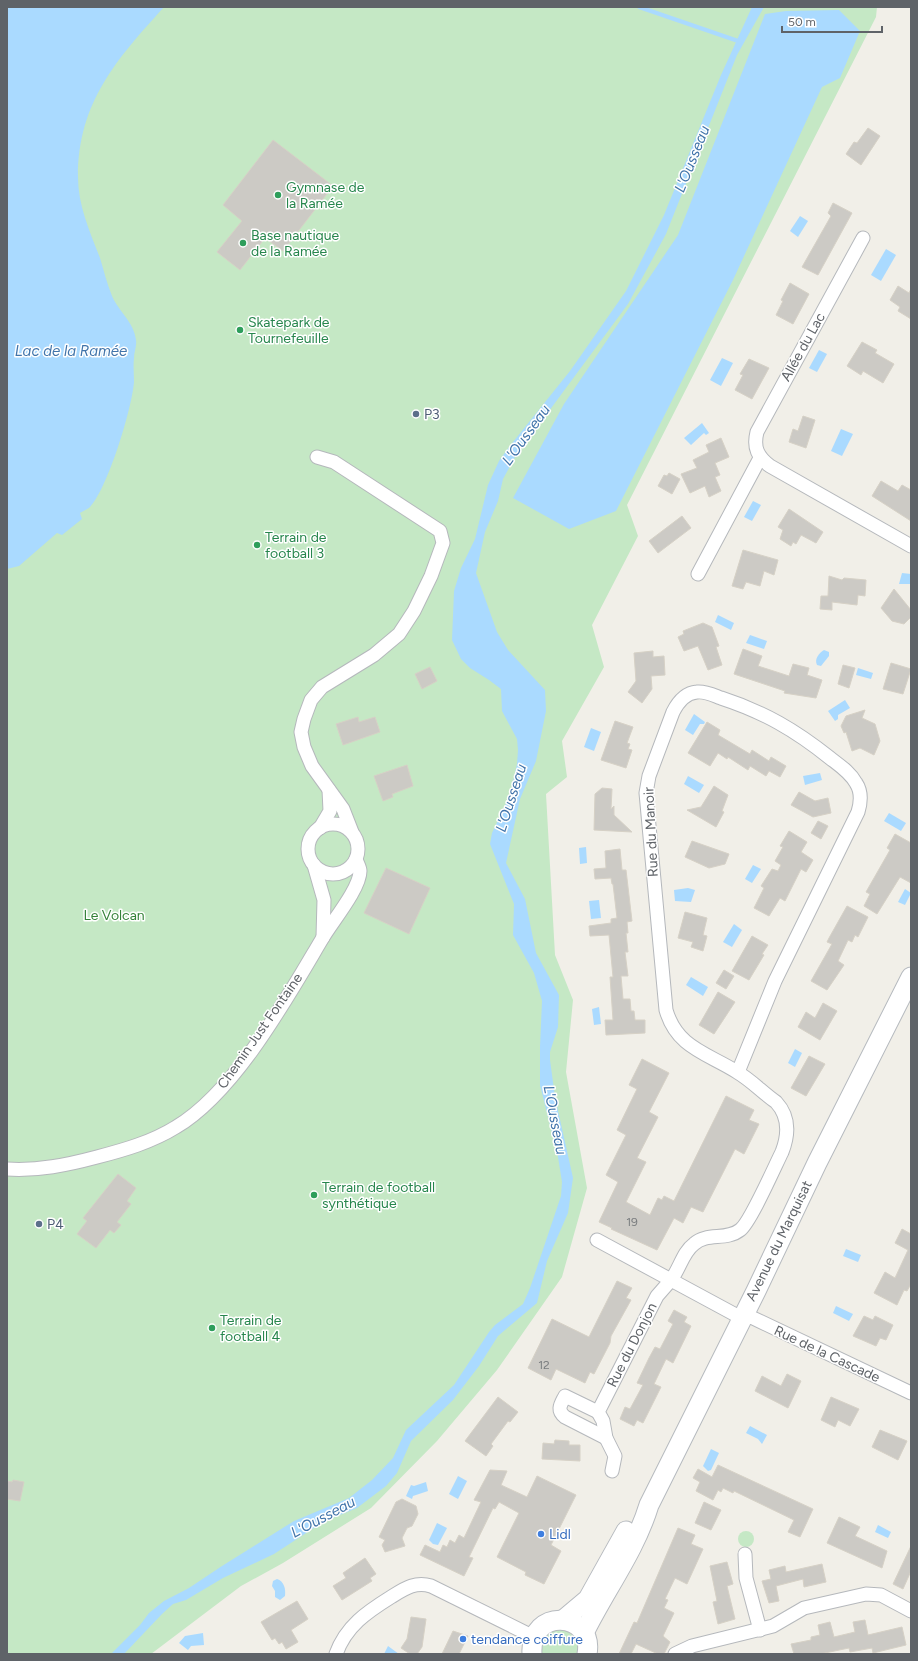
<svg xmlns="http://www.w3.org/2000/svg" width="918" height="1661" font-family="Figtree,sans-serif">
	<style>
		.green { fill: #c5e8c5 }
		.water { fill: #aadaff }
		.lines { fill: none; stroke-linecap: round; stroke-linejoin: round }
		.stream { stroke: #aadaff; stroke-width: 4 }
		.building { fill: #cccac5; stroke: #d6d1c6 }
		.minor-casing { stroke: #b5b8bc; stroke-width: 15 }
		.secondary-casing { stroke: #b6babf; stroke-width: 21 }
		.minor { stroke: #fff; stroke-width: 13 }
		.secondary { stroke: #fff; stroke-width: 19 }
		.leisure-dot { fill: #2e9e5b; stroke: #fff; stroke-width: 1.5 }
		.service-dot { fill: #5c6f8a; stroke: #fff; stroke-width: 1.5 }
		.shop-dot { fill: #3f7fe0; stroke: #fff; stroke-width: 1.5 }
		.labels { text-anchor: middle; dominant-baseline: central; stroke-width: 3; stroke-linejoin: round; paint-order: stroke }
		.number-label { font-size: 12px; fill: #7a7d7f }
		.leisure-label { font-size: 14px; fill: #27864d; stroke: #fff; text-anchor: start }
		.street-label { font-size: 14px; fill: #5f6368; stroke: #fff }
		.service-label { font-size: 14px; fill: #4e5e75; stroke: #fff; text-anchor: start }
		.park-label { font-size: 14px; fill: #348238; stroke: #fff }
		.shop-label { font-size: 14px; fill: #366cbe; stroke: #fff; text-anchor: start }
		.water-label { font-size: 15px; font-style: italic; fill: #4174aa; stroke: #fff }
	</style>
	<rect width="100%" height="100%" fill="#f1efe8"/>
	<g class="green">
		<path d="M7,7H877L876,17L627,505L638,536L592,625L604,667L562,741L567,777L546,794L555,955L573,1000L566,1072L587,1188L562,1277L497,1370L437,1441L371,1508L283,1563L241,1586L151,1654H7Z"/>
		<circle cx="746" cy="1539" r="8"/>
		<path d="M561,1629C573,1633 581,1640 578,1654H540L544,1635L552,1630Z"/>
	</g>
	<g class="water">
		<path d="M7,7H164C117,59 78,102 78,177C78,206 90,232 100,258C104,271 107,284 112,296C119,312 134,322 136,340C137,346 134,352 134,358C133,366 134,374 134,382C132,408 108,488 90,507C88,509 83,511 80,513L82,519L62,535L57,533L19,566L7,569Z"/>
		<path d="M752,7H764L737,55L666,234L628,304L515,457L503,479L498,501L485,532L476,573L497,632L508,650L545,690L546,711L536,761L520,799L506,863L525,899L536,953L559,995L558,1027L550,1052V1060L555,1097L573,1178L568,1213L547,1261L537,1303L498,1336L479,1366L453,1400L411,1441L397,1473L386,1486L357,1508L323,1522L274,1554L223,1578L186,1600L173,1604L162,1614L124,1654H111L140,1625L149,1613L164,1601L189,1588L222,1566L294,1521L349,1498L372,1480L393,1458L406,1430L454,1385L489,1332L495,1325L523,1304L530,1288L561,1196L562,1182L558,1157L540,1085V1047L542,1001L534,973L513,935L514,904L490,844L492,833L510,795L517,764L518,750L517,739L502,711L501,689L489,680L470,668L461,659L452,640L454,591L461,568L475,539L488,485L499,461L509,447L570,371L626,291L664,215L721,75Z"/>
		<path d="M839,10L860,31L840,78L822,87L733,280L616,511L569,529L513,498L564,404L678,235L765,14L786,11Z"/>
		<path d="M800,216L808,221L798,237L790,231Z"/>
		<path d="M886,249L896,255L881,281L871,275Z"/>
		<path d="M819,350L827,354L817,372L809,368Z"/>
		<path d="M722,358L733,363L721,386L710,380Z"/>
		<path d="M702,423L709,433L706,435L704,433L691,445L684,438Z"/>
		<path d="M841,429L853,434L842,456L831,451Z"/>
		<path d="M753,501L761,505L752,521L744,517Z"/>
		<path d="M902,573L911,574V584H899Z"/>
		<path d="M718,615L734,623L731,630L715,622Z"/>
		<path d="M750,635L767,641L764,649L746,643Z"/>
		<path d="M824,650L829,652V656L821,666L817,665C814,659 819,653 824,650Z"/>
		<path d="M858,668L873,673L871,679L856,675Z"/>
		<path d="M845,700L850,708L838,715V719L835,721L828,711Z"/>
		<path d="M694,714L705,722L704,724H700L693,735L685,730Z"/>
		<path d="M591,728L601,732L594,751L584,747Z"/>
		<path d="M820,773L822,780L805,785L803,776Z"/>
		<path d="M688,776L704,785L699,793L684,784Z"/>
		<path d="M889,813L906,823L901,831L884,821Z"/>
		<path d="M586,847L587,863L580,864L579,848Z"/>
		<path d="M753,865L761,869L752,883L745,879Z"/>
		<path d="M688,888L695,890L691,902L675,901L674,890Z"/>
		<path d="M905,889L911,893L905,905L898,902Z"/>
		<path d="M599,900L601,918L591,919L589,901Z"/>
		<path d="M734,924L742,930L732,947L723,942Z"/>
		<path d="M691,977L708,987L703,996L686,985Z"/>
		<path d="M599,1007L601,1024L594,1025L592,1009Z"/>
		<path d="M795,1049L802,1053L795,1067L788,1063Z"/>
		<path d="M846,1249L861,1255L858,1262L843,1256Z"/>
		<path d="M836,1306L853,1314L849,1321L833,1313Z"/>
		<path d="M750,1426L767,1435L762,1444L758,1439L746,1433Z"/>
		<path d="M711,1449L719,1453L711,1470L708,1471L703,1466Z"/>
		<path d="M458,1476L467,1481L458,1499L449,1494Z"/>
		<path d="M426,1482L428,1491L413,1496L412,1499L406,1496L411,1485L414,1486Z"/>
		<path d="M437,1523L447,1528L438,1545L433,1544L429,1540Z"/>
		<path d="M878,1525L891,1532L888,1538L875,1532Z"/>
		<path d="M277,1579C284,1581 286,1589 285,1596L280,1600L275,1597V1591L272,1586L273,1581Z"/>
		<path d="M203,1633L204,1645L191,1646L188,1650L179,1643L185,1636Z"/>
		<path d="M388,1646L399,1654H384Z"/>
	</g>
	<g class="lines">
		<path class="stream" d="M639,7L741,42"/>
	</g>
	<g class="building">
		<path d="M868,128L880,136L861,165L846,154L854,142L857,143Z"/>
		<path d="M273,140L333,186L283,251L265,238L240,270L217,252L242,221L223,205Z"/>
		<path d="M833,203L852,213L818,275L802,267L831,216L828,213Z"/>
		<path d="M790,283L809,294L793,324L776,315L783,301L781,300Z"/>
		<path d="M898,286L909,293L911,289V319L898,311L900,307L890,300Z"/>
		<path d="M862,342L877,350L875,353L894,364L883,383L863,371L861,375L847,366Z"/>
		<path d="M749,359L769,368L752,399L735,390L743,375L740,374Z"/>
		<path d="M803,416L815,420L806,448L789,442L793,429L798,431Z"/>
		<path d="M721,438L729,457L715,463L720,475L715,477L721,491L709,497L705,486L690,493L681,474L697,468L693,460L709,452L706,445Z"/>
		<path d="M669,473L680,479L672,494L658,486L664,475L667,476Z"/>
		<path d="M881,481L898,491L902,485L911,490V521L872,496Z"/>
		<path d="M789,509L823,532L816,543L801,535L796,544L793,542L791,546L780,539L783,530L778,527Z"/>
		<path d="M682,516L691,528L658,553L649,541Z"/>
		<path d="M743,550L778,560L774,575L764,571L760,586L746,582L743,589L732,586Z"/>
		<path d="M829,576L842,580L844,578L866,580L865,596L858,595L857,605L832,602V610L820,609L821,596H828Z"/>
		<path d="M894,589L911,610V617L904,624L892,621L881,608Z"/>
		<path d="M703,623L712,627L719,646L716,647L722,665L708,670L698,646L684,651L678,637L684,634L683,631Z"/>
		<path d="M743,649L762,656L758,666L789,676L793,664L809,668L807,675L822,680L816,698L784,693L785,691L734,674Z"/>
		<path d="M653,651V657L664,656L665,675L651,676L652,689L642,703L628,692L636,681L634,653Z"/>
		<path d="M891,663L911,669L903,694L883,689Z"/>
		<path d="M843,665L855,668L849,688L838,684Z"/>
		<path d="M430,667L437,681L422,689L415,674Z"/>
		<path d="M865,710L862,718L875,724L880,741L874,755L860,748L852,751L846,732L844,733L841,726L846,716Z"/>
		<path d="M358,717L359,722L375,717L380,732L343,745L336,724Z"/>
		<path d="M615,721L633,727L627,743L630,744L628,749L632,750L626,768L601,760Z"/>
		<path d="M707,722L720,730L718,735L750,754L752,750L769,761L771,757L786,766L780,777L769,771L766,776L750,766L748,770L728,757L727,759L718,753L710,766L688,753Z"/>
		<path d="M407,765L413,786L392,794L393,797L383,801L374,776Z"/>
		<path d="M714,786L728,795L722,811L724,812L716,827L687,810L701,807Z"/>
		<path d="M602,788L612,789L611,809L614,806V815L632,832L594,830L595,794Z"/>
		<path d="M799,792L815,801L828,798L831,813L813,817L791,805Z"/>
		<path d="M818,821L828,826L821,839L811,833Z"/>
		<path d="M789,831L807,842L801,852L813,860L806,872L801,869L785,901L780,898L769,916L754,908L764,888L761,886L772,869L778,871L781,865L775,861L783,847L780,846Z"/>
		<path d="M895,834L911,843V883L900,877L877,914L864,906L870,894L866,892L890,850L887,848Z"/>
		<path d="M692,841L729,854L725,864L709,868L685,857Z"/>
		<path d="M620,849L622,870H626L632,921L627,922L628,933H626L628,952H625L628,976H621L623,999H630L631,1011H634L635,1020H645V1033L606,1035L605,1020H613L610,977H613L609,935L590,936L589,926L611,923V919L617,918L613,884H612L611,878L595,879L594,869L606,868L605,851Z"/>
		<path d="M386,868L430,888L409,934L364,913Z"/>
		<path d="M847,906L868,917L858,937L855,935L852,942L848,940L838,961L844,965L827,990L811,981L832,944L827,942L829,938Z"/>
		<path d="M685,912L707,918L703,935L707,936L703,951L691,947L693,942L678,938Z"/>
		<path d="M752,936L768,945L762,954L764,955L749,980L732,971Z"/>
		<path d="M724,970L734,976L726,989L716,983Z"/>
		<path d="M718,992L735,1002L714,1034L699,1025Z"/>
		<path d="M823,1003L837,1011L820,1040L798,1027L806,1012L815,1018Z"/>
		<path d="M809,1056L825,1064L806,1096L791,1088Z"/>
		<path d="M642,1059L669,1073L649,1112L658,1117L637,1158L646,1162L626,1202L650,1215L658,1198L662,1200L664,1196L674,1201L726,1096L754,1110L749,1120L759,1124L744,1154L735,1149L703,1212L691,1207L683,1223L674,1218L657,1250L611,1229L612,1228L599,1222L618,1182L606,1175L626,1135L617,1130L637,1089L629,1085Z"/>
		<path d="M118,1174L136,1188L127,1201L131,1204L117,1222L121,1225L114,1233L110,1230L96,1248L77,1234L87,1221L83,1218Z"/>
		<path d="M902,1229L911,1234V1284L907,1291L904,1290L897,1305L874,1293L885,1272L895,1278L908,1250L895,1243Z"/>
		<path d="M617,1281L632,1288L626,1298L631,1300L611,1336L610,1343L594,1374L590,1372L585,1383L556,1369L551,1380L528,1368L552,1319L589,1337Z"/>
		<path d="M674,1310L687,1317L684,1322L691,1326L673,1363L666,1359L654,1384L661,1387L643,1423L637,1420L634,1426L620,1419L625,1407L630,1409L643,1385L637,1383L649,1358L655,1347L660,1349L673,1324L668,1321Z"/>
		<path d="M864,1316L873,1320L875,1316L893,1325L886,1340L880,1338L876,1346L853,1336Z"/>
		<path d="M787,1374L801,1381L788,1408L755,1391L762,1376L781,1386Z"/>
		<path d="M498,1397L518,1412L510,1422L508,1421L491,1444L493,1446L486,1456L465,1441Z"/>
		<path d="M831,1397L859,1409L850,1426L838,1420L835,1427L821,1420Z"/>
		<path d="M880,1430L907,1441L898,1460L872,1447Z"/>
		<path d="M555,1440L569,1441V1445H580V1461L542,1459L543,1443L554,1444Z"/>
		<path d="M718,1465L813,1509L800,1537L788,1532L794,1520L734,1491L733,1493L723,1488L721,1492L718,1490L713,1500L696,1491L700,1482L693,1478L698,1469L712,1477Z"/>
		<path d="M490,1470L507,1471L501,1485L527,1497L537,1476L576,1495L551,1545L561,1551L544,1584L525,1575L526,1572L497,1557L519,1513L499,1502L495,1509L493,1508L469,1557L473,1558L464,1576L420,1555L425,1545L440,1552L443,1545L447,1547L450,1540L455,1543L459,1535L464,1538L481,1502L474,1500Z"/>
		<path d="M13,1480L24,1482L20,1501L7,1499V1481L12,1482Z"/>
		<path d="M402,1499L416,1506L418,1514L412,1526L407,1528L402,1538L405,1546L385,1552L382,1545L385,1540L379,1537L396,1502Z"/>
		<path d="M704,1502L721,1510L711,1530L695,1523Z"/>
		<path d="M839,1517L860,1527L855,1536L887,1551L882,1568L827,1543Z"/>
		<path d="M678,1528L695,1535L691,1544L703,1549L687,1584L675,1578L665,1599L668,1600L664,1608L674,1613L663,1636L670,1642L664,1654H658L636,1644L631,1654H619L634,1622L637,1623Z"/>
		<path d="M911,1546V1571L903,1589L893,1584Z"/>
		<path d="M365,1558L376,1574L370,1578L372,1581L342,1600L333,1586L346,1578L343,1573Z"/>
		<path d="M727,1562L733,1584L727,1586L735,1619L718,1624L713,1602L717,1601L710,1566Z"/>
		<path d="M822,1564L826,1582L804,1587L803,1579L776,1586L779,1601L769,1603L762,1581L771,1579L769,1570L785,1566L786,1572Z"/>
		<path d="M297,1601L308,1619L291,1630L298,1642L286,1649L282,1642L279,1644L275,1638L272,1640L261,1622Z"/>
		<path d="M411,1617L426,1619L422,1647L417,1654H410L401,1648L407,1639Z"/>
		<path d="M865,1620L868,1635L902,1627L906,1645L873,1653L872,1648L850,1652L849,1648L820,1654H794L791,1644L811,1640V1637L820,1635L818,1625L830,1622L834,1637L855,1632L853,1622Z"/>
		<path d="M453,1631L468,1636L459,1654H442Z"/>
	</g>
	<g class="lines">
		<defs>
			<g id="minor">
				<path d="M863,238L757,432C753,448 758,457 770,466L911,546"/>
				<path d="M317,457L334,462L440,531L443,543L431,576L414,611L399,634L374,655L322,687L311,700L304,719L301,732L304,747L312,766L343,809L352,832"/>
				<path d="M698,574L760,458"/>
				<circle cx="333" cy="849" r="25"/>
				<path d="M320,828L330,811L329,790"/>
				<path d="M314,865L324,900L323,937"/>
				<path d="M738,1072L775,981L858,812C861,802 862,792 856,783C850,772 839,765 830,758C795,730 764,712 721,698C713,695 705,691 697,692C685,693 678,702 673,712L649,776L646,793L666,1010C677,1048 707,1053 737,1072C751,1080 763,1093 776,1102C789,1116 789,1134 782,1152C775,1166 750,1223 740,1230C726,1241 707,1232 694,1244C683,1252 680,1268 671,1280L734,1314L753,1318L911,1393"/>
				<path d="M7,1169C38,1171 67,1165 97,1157C124,1150 152,1142 176,1127C235,1092 287,998 322,939C331,923 360,889 360,871C360,867 357,863 356,859"/>
				<path d="M597,1240L671,1280L657,1296L598,1412L603,1421L606,1438L615,1456L612,1471"/>
				<path d="M598,1412L565,1396C561,1404 556,1410 565,1417L606,1438"/>
				<path d="M745,1554L746,1578L760,1630"/>
				<path d="M336,1654C346,1626 367,1612 391,1597C404,1589 415,1581 431,1586L534,1637"/>
				<path d="M675,1654L692,1646L773,1626L804,1608L866,1594L881,1595L911,1611"/>
			</g>
			<g id="secondary">
				<path d="M563,1620L588,1599L626,1531"/>
				<path d="M584,1633C605,1590 635,1551 649,1505L756,1291L817,1163L911,977"/>
				<path d="M532,1654C529,1606 595,1612 587,1654"/>
			</g>
		</defs>
		<use href="#minor" class="minor-casing"/>
		<use href="#secondary" class="secondary-casing"/>
		<use href="#minor" class="minor"/>
		<use href="#secondary" class="secondary"/>
	</g>
	<g class="leisure-dot">
		<circle cx="278" cy="195" r="4"/>
		<circle cx="243" cy="243" r="4"/>
		<circle cx="240" cy="330" r="4"/>
		<circle cx="257" cy="545" r="4"/>
		<circle cx="314" cy="1195" r="4"/>
		<circle cx="212" cy="1328" r="4"/>
	</g>
	<g class="service-dot">
		<circle cx="416" cy="414" r="4"/>
		<circle cx="39" cy="1224" r="4"/>
	</g>
	<g class="shop-dot">
		<circle cx="541" cy="1534" r="4"/>
		<circle cx="463" cy="1639" r="4"/>
	</g>
	<g class="labels">
		<g class="number-label">
			<text x="632" y="1222">19</text>
			<text x="544" y="1365">12</text>
		</g>
		<g class="leisure-label">
			<text x="286" y="187">Gymnase de<tspan x="286" dy="16">la Ramée</tspan></text>
			<text x="251" y="235">Base nautique<tspan x="251" dy="16">de la Ramée</tspan></text>
			<text x="248" y="322">Skatepark de<tspan x="248" dy="16">Tournefeuille</tspan></text>
			<text x="265" y="537">Terrain de<tspan x="265" dy="16">football 3</tspan></text>
			<text x="322" y="1187">Terrain de football<tspan x="322" dy="16">synthétique</tspan></text>
			<text x="220" y="1320">Terrain de<tspan x="220" dy="16">football 4</tspan></text>
		</g>
		<g class="street-label">
			<text transform="translate(803 347) rotate(-61)">Allée du Lac</text>
			<text transform="translate(651 832) rotate(-93)">Rue du Manoir</text>
			<text transform="translate(260 1031) rotate(-55)">Chemin Just Fontaine</text>
			<text transform="translate(779 1241) rotate(-64)">Avenue du Marquisat</text>
			<text transform="translate(632 1345) rotate(-63)">Rue du Donjon</text>
			<text transform="translate(827 1354) rotate(25)">Rue de la Cascade</text>
		</g>
		<g class="service-label">
			<text x="424" y="414">P3</text>
			<text x="47" y="1224">P4</text>
		</g>
		<g class="park-label">
			<text x="114" y="915">Le Volcan</text>
		</g>
		<g class="shop-label">
			<text x="549" y="1534">Lidl</text>
			<text x="471" y="1639">tendance coiffure</text>
		</g>
		<g class="water-label">
			<text transform="translate(692 159) rotate(-68)">L'Ousseau</text>
			<text x="71" y="351">Lac de la Ramée</text>
			<text transform="translate(526 435) rotate(-54)">L'Ousseau</text>
			<text transform="translate(511 798) rotate(-72)">L'Ousseau</text>
			<text transform="translate(555 1120) rotate(79)">L'Ousseau</text>
			<text transform="translate(323 1517) rotate(-28)">L'Ousseau</text>
		</g>
	</g>
	<rect width="918" height="1661" fill="none" stroke="#5f6368" stroke-width="16"/>
	<path d="M782 26v6h100v-6" fill="none" stroke="#5f6368" stroke-width="2"/>
	<text x="788" y="26" font-size="12" fill="#5f6368" stroke="#ffffff" stroke-width="3" paint-order="stroke">50 m</text>
</svg>
